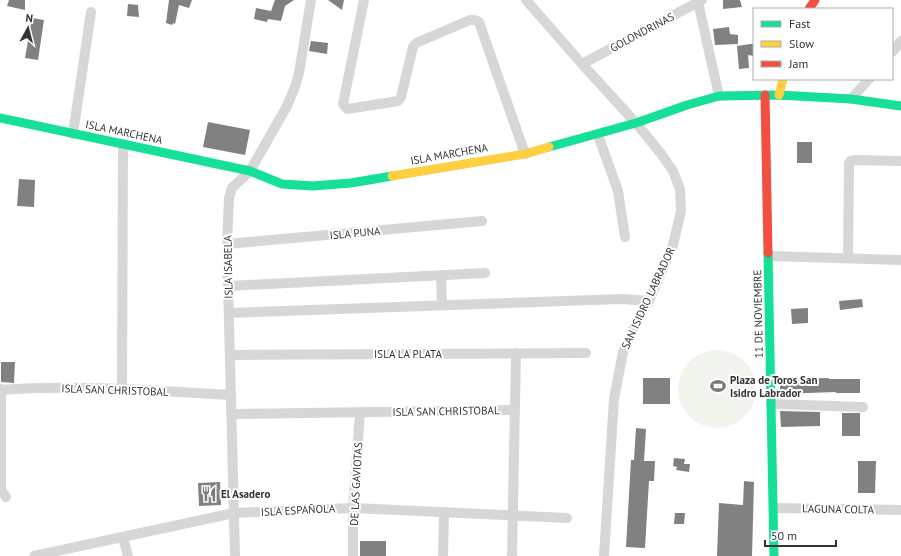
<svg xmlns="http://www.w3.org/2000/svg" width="901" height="556" font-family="'PT Sans',sans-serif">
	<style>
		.green { fill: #f1f5ed }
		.building { fill: #818181 }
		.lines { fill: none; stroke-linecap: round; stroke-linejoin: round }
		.street { stroke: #d7d7d7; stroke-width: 10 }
		.fast { stroke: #16e098; stroke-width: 9 }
		.slow { stroke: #ffcf43; stroke-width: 9 }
		.jam { stroke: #f24e42; stroke-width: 9 }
		.labels { text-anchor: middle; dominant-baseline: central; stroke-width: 4; stroke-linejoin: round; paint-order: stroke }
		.street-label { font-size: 11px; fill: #333; stroke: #fff }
		.poi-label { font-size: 11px; font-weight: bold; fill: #333; stroke: #fff; text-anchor: start }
	</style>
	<rect width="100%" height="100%" fill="#fff"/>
	<circle class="green" cx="717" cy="389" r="39"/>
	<g class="building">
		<path d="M9,0H25V10L7,6Z"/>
		<path d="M169,0H192L189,8L179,5L175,24L173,23L172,25L166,23Z"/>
		<path d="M275,0H294L285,6L281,21L268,19L267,22L254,19L256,8L271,11Z"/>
		<path d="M328,0H344L342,10Z"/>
		<path d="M723,0H740L742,7L723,9Z"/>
		<path d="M128,4L138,5L139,17L127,16Z"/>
		<path d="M32,18L44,20L38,60L25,58Z"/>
		<path d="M729,27L730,34L738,35V44L715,45L713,29Z"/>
		<path d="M311,41L328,43L327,54L309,51Z"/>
		<path d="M750,44H754V56L748,55L749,68L739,69L737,46Z"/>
		<path d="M208,122L250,130L245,155L203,147Z"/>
		<rect x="797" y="142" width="15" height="21"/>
		<path d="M19,179L35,180L34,207L17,206Z"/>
		<path d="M862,299L863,307L840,310L839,301Z"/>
		<path d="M808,308V323L792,324L791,309Z"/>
		<path d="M1,362H15L14,383L1,382Z"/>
		<rect x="643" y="378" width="27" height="26"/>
		<path d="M829,378V379H860V393H836V392L780,394V379Z"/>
		<path d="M780,411L820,412V426L781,427Z"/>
		<rect x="842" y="413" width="18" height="23"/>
		<path d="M636,428L646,429L644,461H655L654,481H649L645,548L626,547L631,460H634Z"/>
		<path d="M674,458L685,459L684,464H690L689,472L676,470L677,467L673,466Z"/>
		<path d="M858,461H876L875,493H858Z"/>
		<path d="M744,481L754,482L752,556H717L719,503L743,505Z"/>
		<path d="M220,482L221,505L199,506L198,483Z"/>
		<path d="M675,513H685L684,524H674Z"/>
		<rect x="360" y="541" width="26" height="15"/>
	</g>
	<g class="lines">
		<g class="street">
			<path d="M364,0L343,104L347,109L398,101L401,97L413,47L416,43L470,20H475L479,22L525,154"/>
			<path d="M526,0L582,64L636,123L662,155L673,171L680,189L681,211L673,245L649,301L636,322L623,352L614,399L604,556"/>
			<path d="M698,2L719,96"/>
			<path d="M892,52L901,41"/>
			<path d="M582,64L702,0"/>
			<path d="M851,99L869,79"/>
			<path d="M73,134L91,12"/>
			<path d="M598,135L618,191L625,237"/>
			<path d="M227,244L482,221"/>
			<path d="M770,256L901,260"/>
			<path d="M848,258L849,164L850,161L854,160L901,161"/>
			<path d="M441,275L442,305"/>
			<path d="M228,286L485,273"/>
			<path d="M229,313L622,299L649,301"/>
			<path d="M230,355L586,353"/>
			<path d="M1,389V486L2,491L6,497"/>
			<path d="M0,390C77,384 154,391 231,395"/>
			<path d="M122,390L123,144"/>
			<path d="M771,404L863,407"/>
			<path d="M231,414L515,410"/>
			<path d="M774,508L901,510"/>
			<path d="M123,538L128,556"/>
			<path d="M34,556L234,513L353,508L567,518"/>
			<path d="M235,556L227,244L229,198L232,188L250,171L287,106L295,87L299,73L311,0"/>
			<path d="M353,556V508L360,412"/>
			<path d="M443,556L444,512"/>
			<path d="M512,556L516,353"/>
		</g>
		<g class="fast">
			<path d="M0,118L250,171L282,184L313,186L351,183L392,176"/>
			<path d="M549,147L636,123L687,105L719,96L779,95L851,99L901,106"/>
			<path d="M768,253L774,556"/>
		</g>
		<g class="slow">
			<path d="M779,95L783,79"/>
			<path d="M392,176L525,154L549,147"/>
		</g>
		<g class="jam">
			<path d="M809,9L815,0"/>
			<path d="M765,95L768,253"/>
		</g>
	</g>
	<defs>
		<symbol id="stadium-bare" viewBox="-9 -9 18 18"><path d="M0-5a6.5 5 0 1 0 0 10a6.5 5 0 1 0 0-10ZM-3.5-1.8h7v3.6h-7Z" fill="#7a7a7a" stroke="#fff" stroke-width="2.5" paint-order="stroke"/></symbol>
		<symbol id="restaurant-bare" viewBox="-9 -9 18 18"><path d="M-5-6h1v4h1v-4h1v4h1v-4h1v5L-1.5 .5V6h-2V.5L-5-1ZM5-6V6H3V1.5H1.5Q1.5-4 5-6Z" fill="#7a7a7a" stroke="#fff" stroke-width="2.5" paint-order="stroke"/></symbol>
	</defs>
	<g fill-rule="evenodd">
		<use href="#stadium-bare" x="707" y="375" width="22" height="22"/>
		<use href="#restaurant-bare" x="198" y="483" width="22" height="22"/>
	</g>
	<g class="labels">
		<g class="street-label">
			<text transform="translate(642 32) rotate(-28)">GOLONDRINAS</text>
			<text transform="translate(124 132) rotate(12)">ISLA MARCHENA</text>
			<text transform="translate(449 154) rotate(-10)">ISLA MARCHENA</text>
			<text transform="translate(355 233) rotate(-5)">ISLA PUNA</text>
			<text transform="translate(228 267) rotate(-91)">ISLA ISABELA</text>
			<text transform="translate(648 298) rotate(-65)">SAN ISIDRO LABRADOR</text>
			<text transform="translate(758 314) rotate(-91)">11 DE NOVIEMBRE</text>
			<text x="408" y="354">ISLA LA PLATA</text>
			<text transform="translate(115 390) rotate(2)">ISLA SAN CHRISTOBAL</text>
			<text transform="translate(446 411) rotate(-1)">ISLA SAN CHRISTOBAL</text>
			<text transform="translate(356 484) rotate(-87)">DE LAS GAVIOTAS</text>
			<text transform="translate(838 509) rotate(1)">LAGUNA COLTA</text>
			<text transform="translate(298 510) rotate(-3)">ISLA ESPAÑOLA</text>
		</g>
		<g class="poi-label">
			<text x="730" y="380">Plaza de Toros San<tspan x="730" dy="13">Isidro Labrador</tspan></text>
			<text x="221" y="494">El Asadero</text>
		</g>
	</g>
	<rect x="753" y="8" width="140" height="72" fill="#ffffff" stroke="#adadad"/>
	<rect x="761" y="21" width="20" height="6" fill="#16e098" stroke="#adadad"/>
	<text x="789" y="28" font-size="12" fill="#333333">Fast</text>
	<rect x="761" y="41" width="20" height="6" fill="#ffcf43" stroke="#adadad"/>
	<text x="789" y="48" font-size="12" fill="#333333">Slow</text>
	<rect x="761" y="61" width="20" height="6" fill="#f24e42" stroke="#adadad"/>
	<text x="789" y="68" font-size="12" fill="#333333">Jam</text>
	<g transform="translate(28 28) rotate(7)" stroke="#ffffff" stroke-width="3" paint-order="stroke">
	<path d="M0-3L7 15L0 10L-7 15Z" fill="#333333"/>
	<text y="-6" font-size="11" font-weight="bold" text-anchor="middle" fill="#333333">N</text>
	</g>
	<path d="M765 540v6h71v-6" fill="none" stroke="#333333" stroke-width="2"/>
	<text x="771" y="540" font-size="12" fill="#333333" stroke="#ffffff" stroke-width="3" paint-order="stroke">50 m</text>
</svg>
